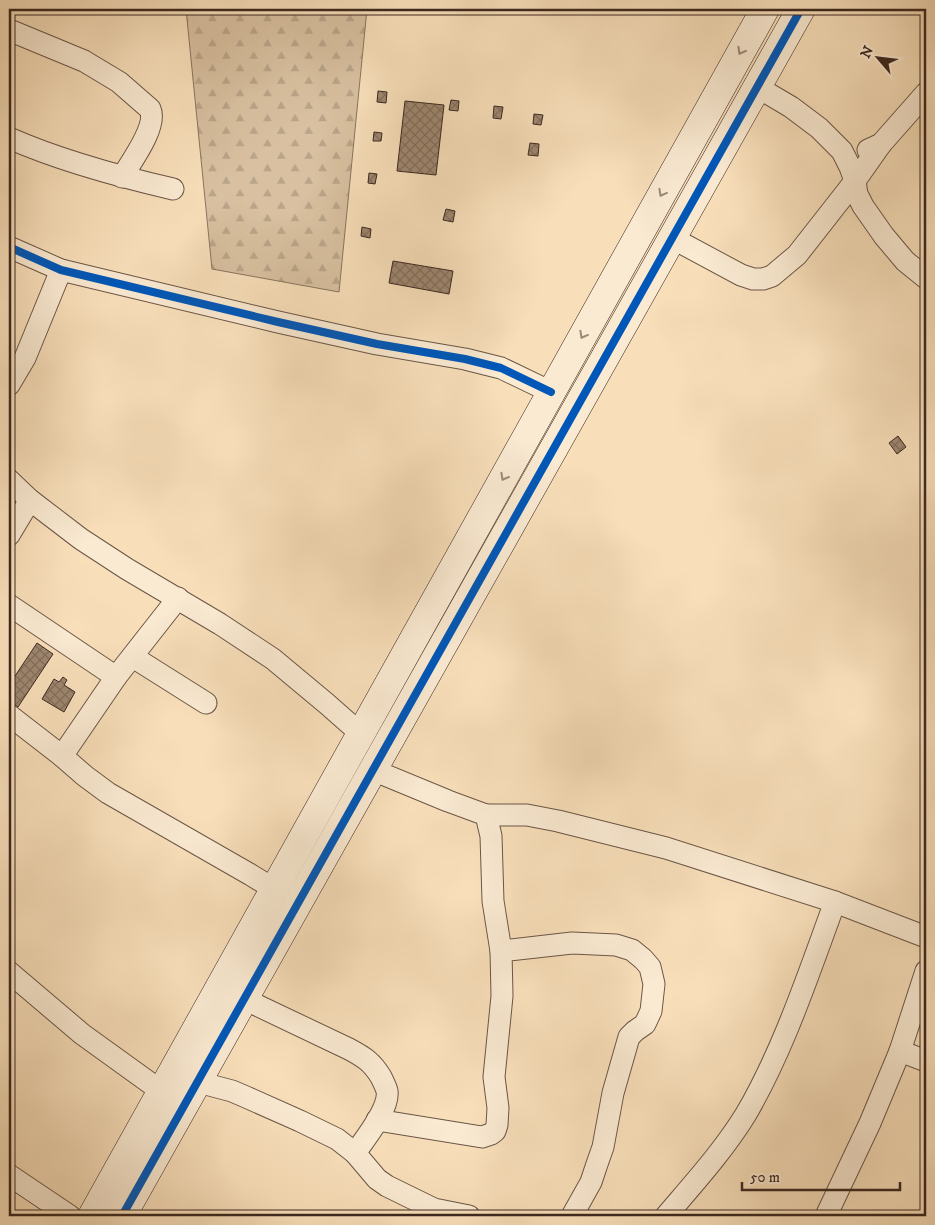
<svg xmlns="http://www.w3.org/2000/svg" width="935" height="1225" font-family="'IM FELL DW Pica',serif">
	<style>
		.forest { fill: url(#forest-firs); stroke: #8a7460 }
		.building { fill: url(#building-cross-hatch); stroke: #3c2820 }
		.lines { fill: none; stroke-linecap: round; stroke-linejoin: round }
		.street-casing { stroke: #6b5646; stroke-width: 23 }
		.secondary-casing { stroke: #3c2820; stroke-width: 29 }
		.street { stroke: #faead2; stroke-width: 21 }
		.secondary { stroke: #faead2; stroke-width: 28 }
		.cycleway-casing { stroke: #faead2; stroke-width: 11 }
		.cycleway { stroke: #0057b8; stroke-width: 8 }
		.oneway { stroke: #9b8979 }
	</style>
	<defs>
		<pattern id="forest-firs" width="22" height="20" patternUnits="userSpaceOnUse" patternTransform="scale(1.25)"><rect width="22" height="20" fill="#d8c0a0"/><path d="M5 1l3.5 6h-7zM16 11l3.5 6h-7z" fill="#baa58a"/></pattern>
		<pattern id="building-cross-hatch" width="8" height="8" patternUnits="userSpaceOnUse" patternTransform="scale(1.25)"><rect width="8" height="8" fill="#9e8770"/><path d="M0 0l8 8M0 8l8-8" fill="none" stroke="#826e5c"/></pattern>
	</defs>
	<rect width="100%" height="100%" fill="#f8dfba"/>
	<filter id="stains"><feTurbulence type="fractalNoise" baseFrequency=".004" numOctaves="4"/><feColorMatrix values="0 0 0 0 .2 0 0 0 0 .09 0 0 0 0 .02 0 0 0 .5 -.17"/></filter>
	<radialGradient id="worn" r=".72"><stop offset=".6" stop-color="#630" stop-opacity="0"/><stop offset="1" stop-color="#630" stop-opacity=".3"/></radialGradient>
	<path class="forest" d="M186,9H367L339,292L212,269Z"/>
	<g class="building">
		<path d="M378,91L387,92L386,103L377,102Z"/>
		<path d="M451,100L459,101L458,111L449,110Z"/>
		<path d="M405,101L444,105L436,175L397,171Z"/>
		<path d="M494,106L503,107L501,119L493,118Z"/>
		<path d="M534,114L543,115L541,125L533,124Z"/>
		<path d="M374,132L382,133L381,141H373Z"/>
		<path d="M530,143L539,144L538,156L528,155Z"/>
		<path d="M369,173L377,174L375,184L368,183Z"/>
		<path d="M446,209L455,211L453,222L443,220Z"/>
		<path d="M362,227L371,229L370,238L361,236Z"/>
		<path d="M393,261L453,271L449,294L389,283Z"/>
		<path d="M898,436L906,447L897,454L889,443Z"/>
		<path d="M37,643L53,654L18,707L9,701V685Z"/>
		<path d="M63,677L67,680L64,685L75,692L64,712L42,699L54,679L59,682Z"/>
	</g>
	<g class="lines">
		<defs>
			<g id="street">
				<path d="M9,30L84,61L119,82L150,109C158,126 131,162 122,177"/>
				<path d="M757,87L791,107L819,128L842,151L850,167L855,181L857,194L863,206L884,236L905,261L926,278"/>
				<path d="M9,138C61,161 117,176 173,189"/>
				<path d="M868,150L881,144L926,93"/>
				<path d="M672,238L741,275L753,279H763L772,276L797,255L855,181L881,144"/>
				<path d="M9,247L61,270L278,322L377,344L465,359L501,368L551,392"/>
				<path d="M9,385L25,358L61,270"/>
				<path d="M9,480L30,500L81,539L127,569L220,624L273,659L327,704L361,734"/>
				<path d="M9,535L30,500"/>
				<path d="M9,605L116,677L62,756"/>
				<path d="M133,657L206,703"/>
				<path d="M116,677L178,598"/>
				<path d="M9,715L62,756L85,776L108,793L251,875L274,889"/>
				<path d="M373,770L448,801L486,815L491,836L493,901L501,951L502,996L494,1077L498,1108L497,1125L495,1131L491,1134L482,1137L377,1120"/>
				<path d="M486,815H527L558,821L666,848L835,902L926,937"/>
				<path d="M501,951L572,943L616,945L632,950L643,959L650,967L654,984L651,1011L645,1024L635,1031L629,1037L613,1093L603,1147L597,1164L591,1182L572,1216"/>
				<path d="M9,972L82,1034L161,1091"/>
				<path d="M244,999L349,1049C364,1057 372,1062 381,1077C383,1081 386,1087 387,1091C390,1108 365,1139 355,1153"/>
				<path d="M900,1051L926,1061"/>
				<path d="M198,1082L232,1091L246,1097L300,1121L337,1139L355,1153L377,1179L387,1186L434,1209L469,1216"/>
				<path d="M9,1175L70,1216"/>
				<path d="M666,1216C694,1183 724,1150 746,1114C784,1049 809,972 835,902"/>
				<path d="M826,1216L870,1123L900,1051L926,971"/>
			</g>
			<g id="secondary">
				<path d="M92,1216L765,9"/>
				<path d="M122,1216L801,9"/>
			</g>
		</defs>
		<use href="#street" class="street-casing"/>
		<use href="#secondary" class="secondary-casing"/>
		<use href="#street" class="street"/>
		<use href="#secondary" class="secondary"/>
		<defs>
			<g id="cycleway">
				<path d="M9,247L61,270L278,322L377,344L465,359L501,368L551,392"/>
				<path d="M122,1216L801,9"/>
			</g>
		</defs>
		<use href="#cycleway" class="cycleway-casing"/>
		<use href="#cycleway" class="cycleway"/>
	</g>
	<defs><path id="oneway-chevron" d="M-2-3.5L2.5 0L-2 3.5" fill="none" stroke-width="1.6" stroke-linecap="round" stroke-linejoin="round" transform="scale(1.25)"/></defs>
	<g class="oneway">
		<use href="#oneway-chevron" transform="translate(741 51) rotate(119)"/>
		<use href="#oneway-chevron" transform="translate(662 193) rotate(119)"/>
		<use href="#oneway-chevron" transform="translate(583 335) rotate(119)"/>
		<use href="#oneway-chevron" transform="translate(504 477) rotate(119)"/>
	</g>
	<rect width="935" height="1225" fill="none" stroke="#f8dfba" stroke-width="30"/>
	<rect x="10" y="10" width="915" height="1205" fill="none" stroke="#3c2820" stroke-width="2.5"/>
	<rect x="15" y="15" width="905" height="1195" fill="none" stroke="#3c2820"/>
	<g transform="translate(878 58) rotate(298)" stroke="#faead2" stroke-width="4" paint-order="stroke">
	<path d="M0-4L9 19L0 12L-9 19Z" fill="#3c2820"/>
	<text y="-8" font-size="14" font-weight="bold" text-anchor="middle" fill="#3c2820">N</text>
	</g>
	<path d="M742 1182v8h158v-8" fill="none" stroke="#3c2820" stroke-width="2.5"/>
	<text x="750" y="1182" font-size="15" fill="#3c2820" stroke="#faead2" stroke-width="4" paint-order="stroke">50 m</text>
	<rect width="100%" height="100%" filter="url(#stains)"/>
	<rect width="100%" height="100%" fill="url(#worn)"/>
</svg>
